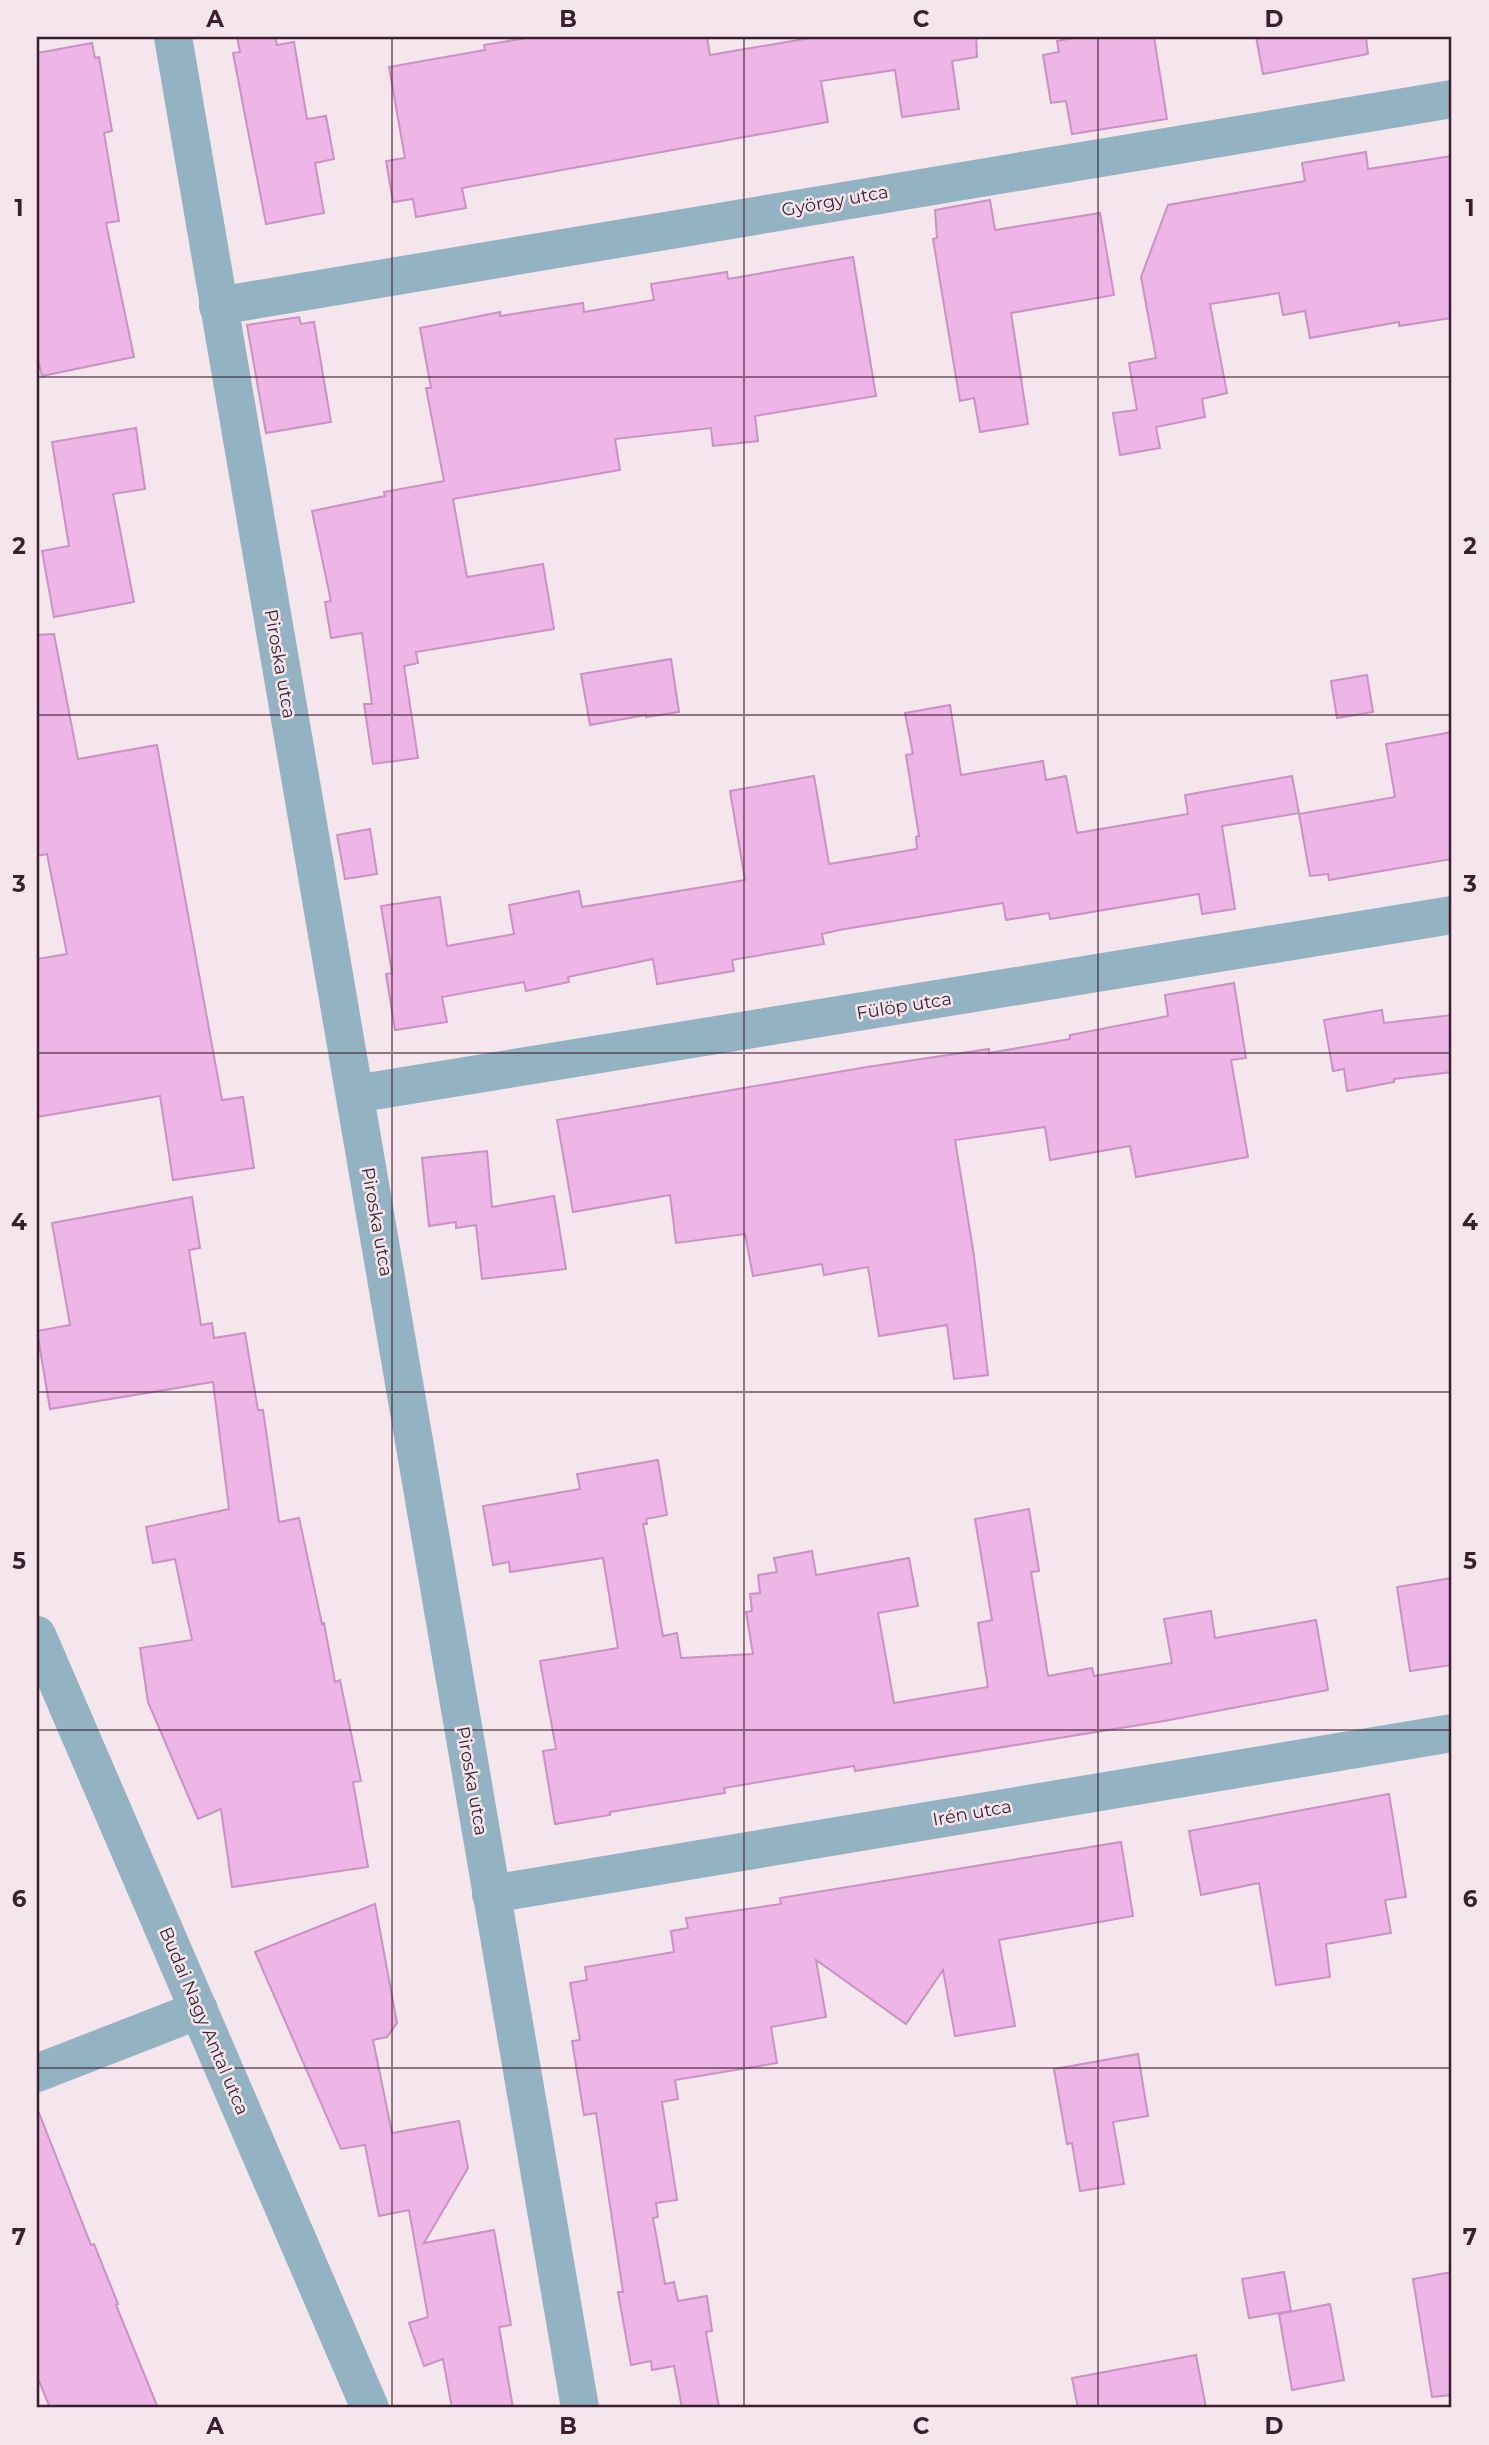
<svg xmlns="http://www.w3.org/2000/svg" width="1489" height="2445" font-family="Montserrat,sans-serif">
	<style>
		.building { fill: #eeb5e7; stroke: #ca92c2; stroke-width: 2 }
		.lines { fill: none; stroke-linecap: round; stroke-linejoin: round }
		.minor { stroke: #93b2c2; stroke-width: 38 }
		.grid { fill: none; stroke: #3a1f2c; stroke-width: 2; stroke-opacity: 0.55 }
		.labels { text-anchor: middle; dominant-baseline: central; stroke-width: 5; stroke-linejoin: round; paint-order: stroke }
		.street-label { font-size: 18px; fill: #3a1f2c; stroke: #f5e5ec }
		.neatline { fill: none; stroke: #3a1f2c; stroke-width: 2.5 }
		.grid-label { font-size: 23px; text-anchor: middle; font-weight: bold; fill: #3a1f2c }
	</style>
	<rect width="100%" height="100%" fill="#f5e5ec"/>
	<g class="building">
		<path d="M237,37H275L277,45L294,42L307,119L326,116L334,159L315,163L324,213L266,224L233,53L240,52Z"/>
		<path d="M533,37H707L710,55L816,37H976L977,57L952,61L959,109L902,117L895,70L821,81L828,122L462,188L466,208L416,217L413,199L393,202L386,161L405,158L389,67L485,50L484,45Z"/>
		<path d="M1079,37H1154L1167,119L1072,134L1066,101L1051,103L1043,55L1059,52L1057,41Z"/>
		<path d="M1256,37H1366L1368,54L1263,74Z"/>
		<path d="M92,43L95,58L99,57L112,131L104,133L119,221L106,223L134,357L42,376L37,356V53Z"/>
		<path d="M1366,152L1368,169L1452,156V318L1399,326V322L1310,338L1305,311L1283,315L1279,293L1210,304L1227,393L1202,399L1205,417L1156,427L1160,448L1120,455L1113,413L1137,410L1129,363L1156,358L1141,277L1168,205L1305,181L1302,163Z"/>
		<path d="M990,200L995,230L1100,213L1114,295L1011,313L1028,424L980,432L974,398L960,401L933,239L937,238L935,210Z"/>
		<path d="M853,257L876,396L755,416L758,441L713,446L711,428L615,439L620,470L453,499L467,577L543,564L554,629L416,652L418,663L404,666L418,758L373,764L364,704H372L362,633L331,638L325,602L331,601L312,511L385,496L384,492L444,481L426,388H431L420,328L500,312V316L583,303L584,312L654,300L651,284L727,272L728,279Z"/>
		<path d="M299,317L301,324L314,322L331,422L266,433L247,325Z"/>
		<path d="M136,428L145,489L113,494L134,602L54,617L42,551L69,546L52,442Z"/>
		<path d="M54,634L78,759L157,745L222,1100L243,1097L254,1168L173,1180L160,1096L37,1117V959L67,954L47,854L37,856V635Z"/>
		<path d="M671,659L679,712L646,717V715L590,725L581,674Z"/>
		<path d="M1367,675L1373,712L1337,718L1331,681Z"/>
		<path d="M950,705L961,775L1043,761L1046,780L1066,776L1077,833L1188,814L1185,795L1292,776L1299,813L1222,826L1235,909L1202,914L1199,894L1050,919L1049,913L1006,920L1003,903L839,930L822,934L824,944L732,960L734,971L657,984L653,959L568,977L569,982L526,991L524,982L442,997L447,1022L395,1030L386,974L392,973L381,906L440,897L447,946L514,934L509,905L579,891L582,907L745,880L730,791L814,776L829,864L917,849L916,837L919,836L906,755L913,754L905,713Z"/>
		<path d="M1452,732V859L1329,880L1328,874L1310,876L1299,814L1395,797L1386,744Z"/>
		<path d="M370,829L377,874L345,879L337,835Z"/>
		<path d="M1234,983L1246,1058L1231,1060L1248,1157L1136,1177L1130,1146L1050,1160L1045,1127L955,1140L974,1256L988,1375L954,1379L947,1325L879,1336L868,1267L824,1275L822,1264L753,1276L745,1234L676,1243L670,1195L573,1212L557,1120L867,1067L989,1049V1053L1070,1039V1035L1168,1016L1165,995Z"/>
		<path d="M1382,1010L1384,1023L1452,1015V1072L1394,1079V1082L1347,1091L1344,1069L1333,1071L1324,1020Z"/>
		<path d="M487,1151L492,1207L554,1196L566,1269L482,1279L476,1225L456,1228V1222L429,1226L422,1158Z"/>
		<path d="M192,1197L200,1248L189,1250L201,1325L212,1323L214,1338L245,1333L258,1410H263L279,1522L299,1518L322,1624L324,1623L335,1682L340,1680L361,1781L353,1782L368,1867L232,1887L221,1809L198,1819L148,1702L140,1648L192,1640L175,1559L153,1563L146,1527L229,1509L213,1382L50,1409L37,1331L70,1325L52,1223Z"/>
		<path d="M658,1460L667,1515L646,1519L647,1524H643L663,1636L677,1633L681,1658L753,1654L746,1612L752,1611L750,1594L760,1593L758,1575L777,1572L774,1558L812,1551L816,1575L909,1558L918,1606L878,1613L894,1703L988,1687L978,1623L992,1620L975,1519L1029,1509L1039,1571L1031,1572L1048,1676L1092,1668L1094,1676L1172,1663L1164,1619L1211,1611L1215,1638L1316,1620L1328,1690L1164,1721L855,1771L854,1766L724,1788L725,1793L610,1812V1815L555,1824L543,1751L556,1749L540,1661L618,1648L603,1558L510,1572L509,1562L493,1565L483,1506L580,1489L577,1474Z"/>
		<path d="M1452,1578V1665L1410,1671L1397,1587Z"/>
		<path d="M1389,1794L1406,1897L1385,1900L1391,1933L1326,1944L1330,1977L1276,1985L1259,1883L1201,1895L1189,1831Z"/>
		<path d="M1121,1842L1133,1916L999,1940L1015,2026L955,2036L943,1970L906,2024L816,1960L826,2017L771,2027L777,2063L675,2080L678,2099L662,2102L677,2200L656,2203L658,2217L653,2218L665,2284L674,2282L678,2301L707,2296L712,2331L706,2332L719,2408H682L674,2366L652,2370L651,2361L631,2365L618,2292H623L596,2113L584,2115L572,2041L580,2040L570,1983L587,1980L585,1967L674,1952L671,1931L688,1928L686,1918L781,1904L780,1898Z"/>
		<path d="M375,1904L397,2023L387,2037L373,2040L392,2133L459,2121L468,2168L424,2243L494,2230L511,2325L499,2327L513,2408H452L443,2359L424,2366L409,2323L428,2317L409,2210L379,2216L365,2145L341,2149L255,1952Z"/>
		<path d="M1138,2054L1148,2116L1113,2122L1124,2184L1080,2191L1072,2143L1067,2144L1054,2069Z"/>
		<path d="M39,2113L91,2245L94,2244L118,2304L116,2305L158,2408H50L37,2376V2114Z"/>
		<path d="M1284,2272L1291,2311L1249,2318L1242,2279Z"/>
		<path d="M1452,2272V2395L1432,2397L1413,2279Z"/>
		<path d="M1330,2304L1344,2380L1292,2390L1279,2314Z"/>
		<path d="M1196,2355L1206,2408H1078L1072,2378Z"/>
	</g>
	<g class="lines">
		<g class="minor">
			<path d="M173,37L580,2408"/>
			<path d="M218,306L1452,99"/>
			<path d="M355,1094L1452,915"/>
			<path d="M37,1635L370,2408"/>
			<path d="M491,1894L1452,1733"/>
			<path d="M37,2073L199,2010"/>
		</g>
	</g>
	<path class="grid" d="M392,37V2408M744,37V2408M1098,37V2408M37,377H1452M37,715H1452M37,1053H1452M37,1392H1452M37,1730H1452M37,2068H1452"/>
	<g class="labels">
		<g class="street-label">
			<text transform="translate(835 201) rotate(-10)">György utca</text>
			<text transform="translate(280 664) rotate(80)">Piroska utca</text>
			<text transform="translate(904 1006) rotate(-9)">Fülöp utca</text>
			<text transform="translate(377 1222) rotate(80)">Piroska utca</text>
			<text transform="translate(472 1781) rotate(80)">Piroska utca</text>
			<text transform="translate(972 1813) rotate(-10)">Irén utca</text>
			<text transform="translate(204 2021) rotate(67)">Budai Nagy Antal utca</text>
		</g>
	</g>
	<rect width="1489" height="2445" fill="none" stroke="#f5e5ec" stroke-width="77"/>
	<rect x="38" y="38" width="1412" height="2368" class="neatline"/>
	<g class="grid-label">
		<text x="215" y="27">A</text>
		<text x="568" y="27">B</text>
		<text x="921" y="27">C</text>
		<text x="1274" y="27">D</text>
		<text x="19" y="216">1</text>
		<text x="1470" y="216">1</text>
		<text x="19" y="554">2</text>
		<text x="1470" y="554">2</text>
		<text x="19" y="892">3</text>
		<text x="1470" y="892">3</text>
		<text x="19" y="1230">4</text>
		<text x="1470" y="1230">4</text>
		<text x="19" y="1569">5</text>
		<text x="1470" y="1569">5</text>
		<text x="19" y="1907">6</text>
		<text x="1470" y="1907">6</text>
		<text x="19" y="2245">7</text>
		<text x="1470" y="2245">7</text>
		<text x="215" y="2434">A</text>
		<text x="568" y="2434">B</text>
		<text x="921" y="2434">C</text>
		<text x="1274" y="2434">D</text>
	</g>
</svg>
